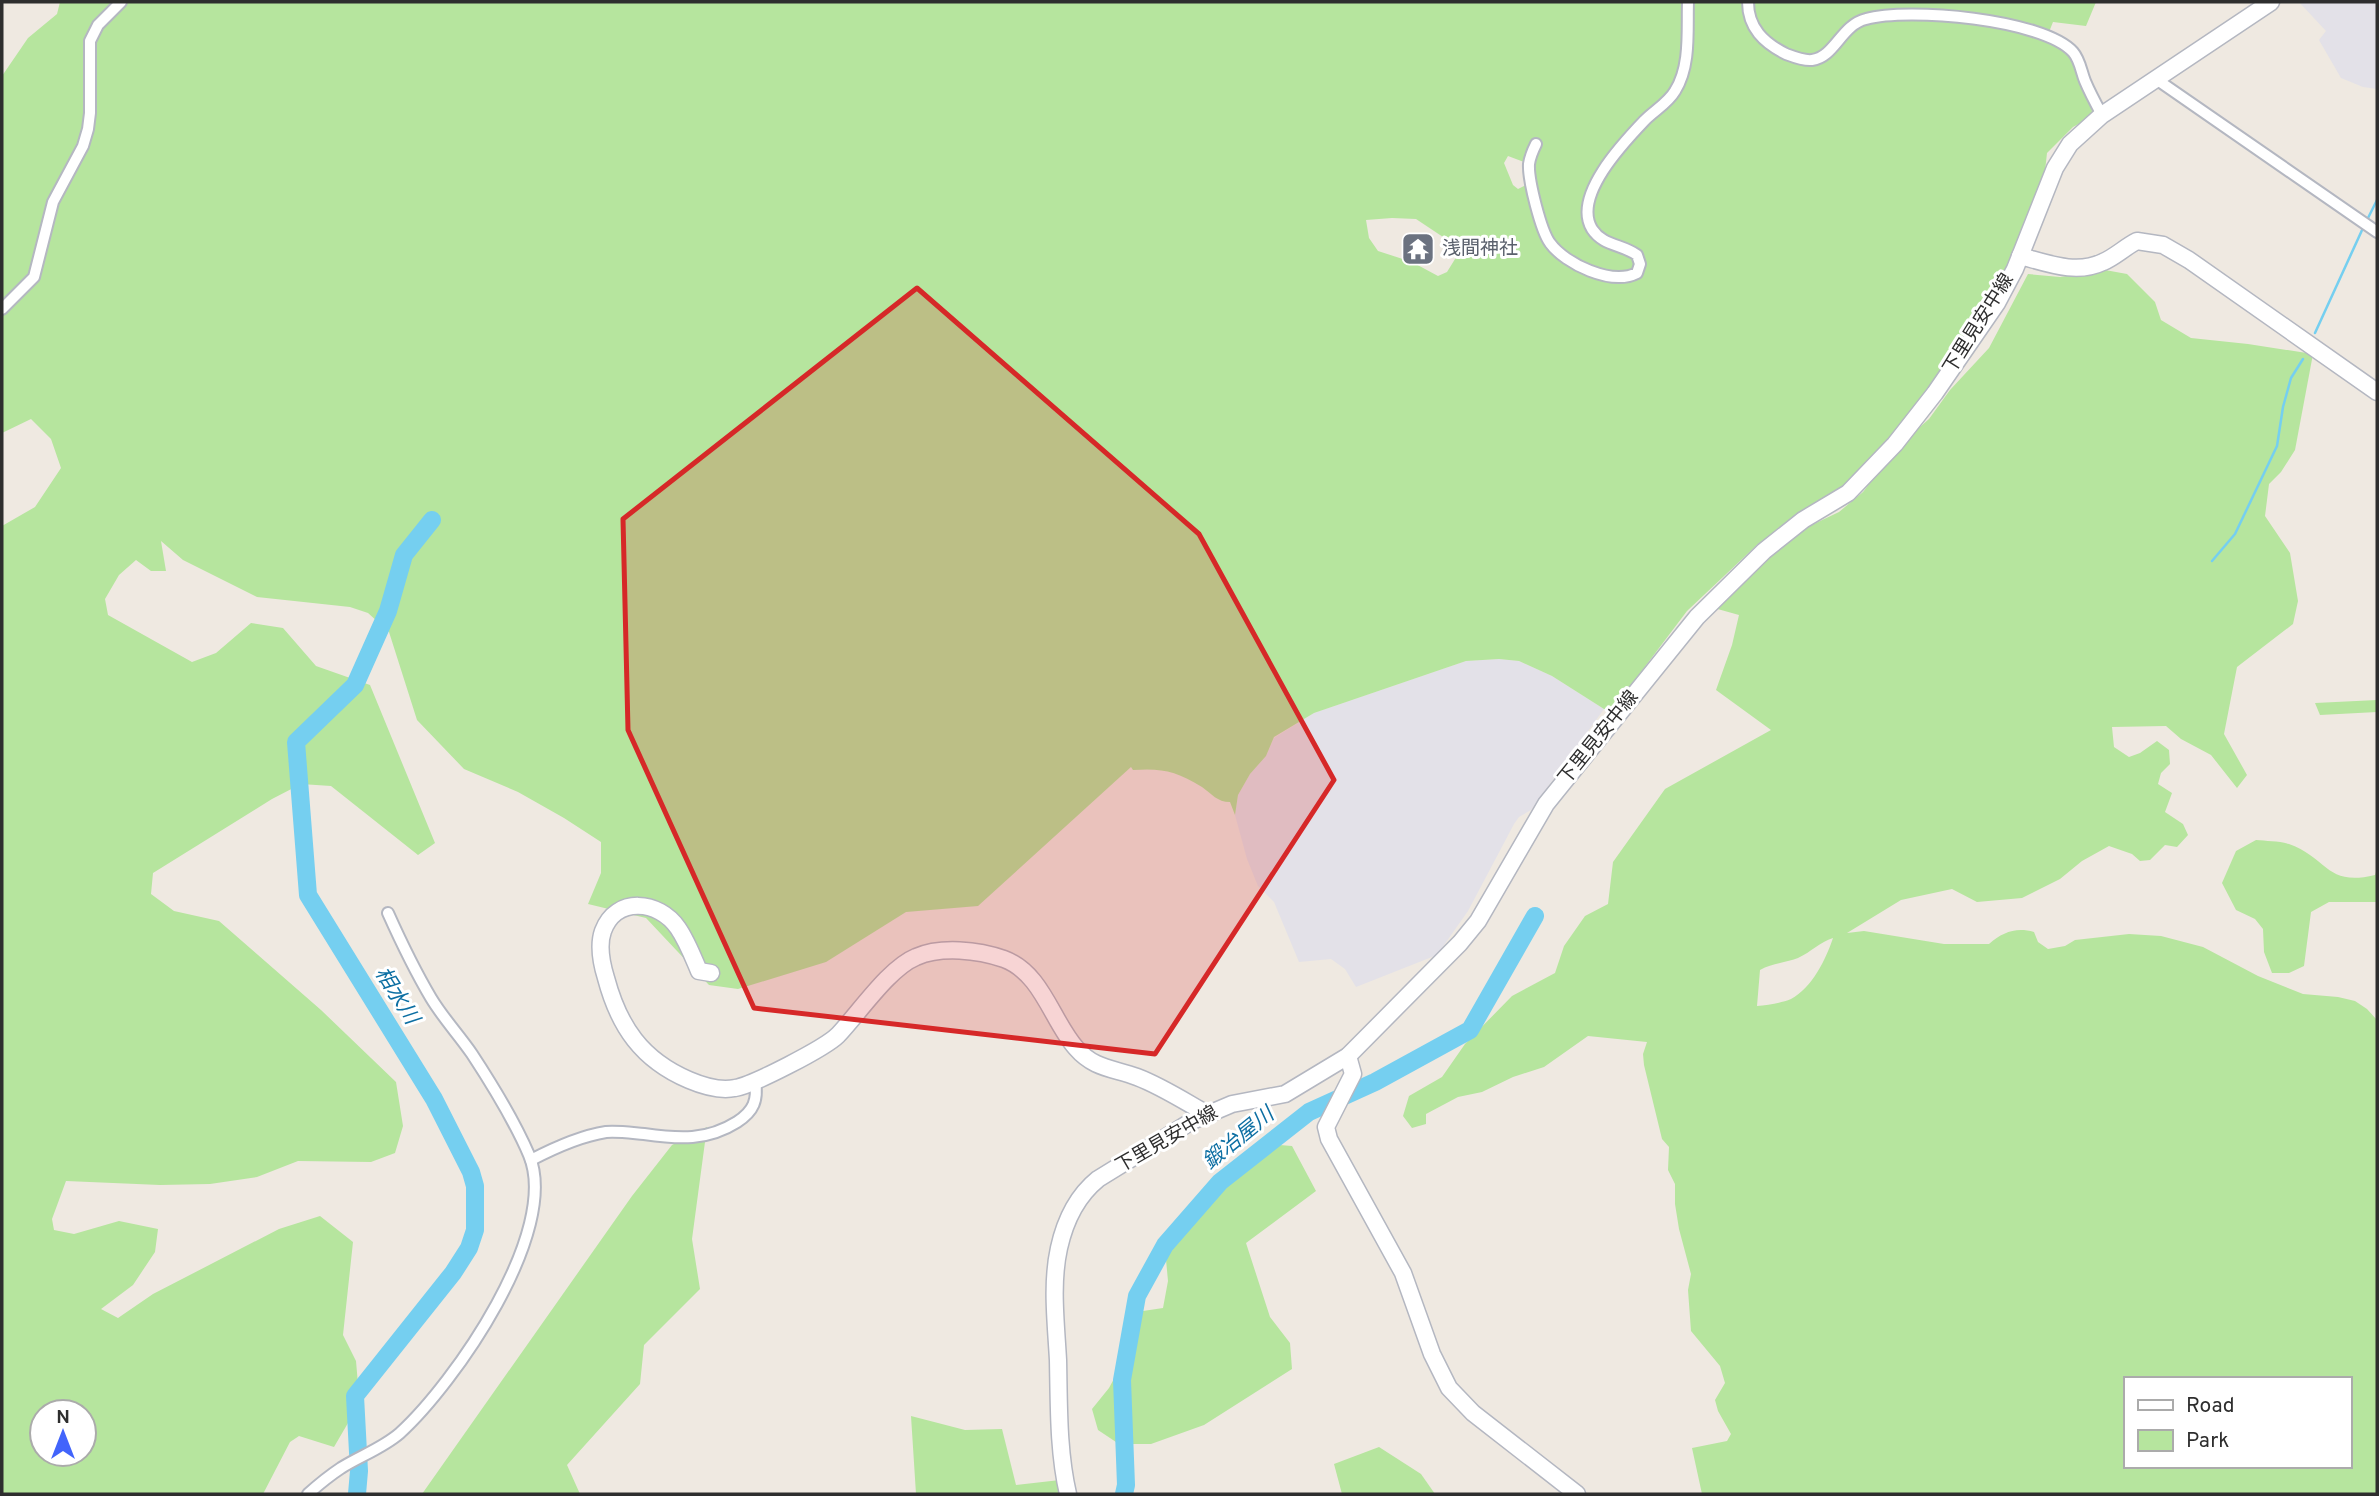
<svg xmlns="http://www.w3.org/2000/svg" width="2379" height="1496" font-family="Overpass,'Noto Sans JP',sans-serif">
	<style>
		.industrial { fill: #e3e1e8 }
		.green { fill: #b6e59e; fill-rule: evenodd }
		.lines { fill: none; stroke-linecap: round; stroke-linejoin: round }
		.stream { stroke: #75cff0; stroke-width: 2.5 }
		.river { stroke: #75cff0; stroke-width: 18 }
		.street-casing { stroke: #b4b7c1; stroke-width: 14 }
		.secondary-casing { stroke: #b4b7c1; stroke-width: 19 }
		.street { stroke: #fff; stroke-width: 10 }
		.secondary { stroke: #fff; stroke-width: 16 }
		.marked { fill: #d62828; fill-opacity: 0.2; stroke: #d62828; stroke-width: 5; stroke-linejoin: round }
		.labels { text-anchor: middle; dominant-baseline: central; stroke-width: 6; stroke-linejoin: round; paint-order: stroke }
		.worship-label { font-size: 19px; fill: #5b616d; stroke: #fff; text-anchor: start }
		.street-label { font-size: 19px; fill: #2e2e2e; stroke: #fff }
		.water-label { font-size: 21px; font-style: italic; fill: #0d6fa3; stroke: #fff }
	</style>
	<rect width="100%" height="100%" fill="#efe9e1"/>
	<g class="industrial">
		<path d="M2299,2H2377V89L2363,87L2341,78L2319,40L2326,31Z"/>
		<path d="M1499,659L1519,661L1552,676L1604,709L1531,810L1519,817L1514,824L1468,911L1437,955L1356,987L1345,969L1331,959L1299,962L1274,902L1258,886L1247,859L1235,815L1238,795L1250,774L1266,756L1274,738L1314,713L1466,661Z"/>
	</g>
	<g class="green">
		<path d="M60,2H1743L1746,21L1749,31L1759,41L1809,65L1823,62L1832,55L1853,30L1865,24L1879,21L1921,19L1963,22L1998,27L2032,35L2064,50L2070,56L2074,62L2080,85L2091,104L2092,112L2088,119L2073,127L2047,153L2045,171L2009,266L1990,299L1928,389L1865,470L1844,489L1758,544L1687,611L1613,709H1604L1552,676L1519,661L1499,659L1466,661L1314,713L1274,737L1266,756L1250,774L1238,795L1235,815L1230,802C1217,802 1212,794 1202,787C1176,771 1162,768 1133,770L1131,767L978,906L906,912L826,962L738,989L709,985L646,918L588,904L601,873V842L564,818L518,792L464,769L417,720L389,632L368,613L350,607L257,597L183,560L161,541L166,571H151L136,560L119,575L105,599L108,615L192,662L216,653L251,623L283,628L316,666L370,685L435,843L418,855L331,786L301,784L272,799L153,873L151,894L174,911L219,921L321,1010L396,1082L403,1126L395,1153L371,1162L298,1161L257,1177L210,1184L160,1185L66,1181L52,1219L54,1230L74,1234L119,1221L158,1229L155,1252L133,1285L101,1309L118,1318L153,1294L279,1229L320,1216L353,1242L343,1335L356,1361L359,1396L348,1423L334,1447L299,1436L290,1442L263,1494H2V526L35,507L61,468L51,439L31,419L2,433V76L28,38L57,14ZM1508,156L1524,162L1528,184L1518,189L1513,185L1504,163ZM1392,218L1416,219L1458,247L1460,251L1447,272L1438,276L1412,262L1378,251L1369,238L1366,220ZM42,1412H84V1454H42Z"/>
		<path d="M1751,2H2096L2086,26L2053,22L2049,32C2003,22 1887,0 1847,22C1836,31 1830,46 1819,55C1796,58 1766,47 1756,24C1754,18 1753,9 1751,2Z"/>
		<path d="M2105,270L2127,274L2155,302L2161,320L2191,338L2248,344L2313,354L2295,450L2281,472L2269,484L2265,516L2290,553L2298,601L2293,624L2237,667L2224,734L2247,775L2237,788L2211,755L2181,739L2166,726L2112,727L2114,747L2129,757L2140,753L2157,741L2169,750L2170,764L2161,773L2158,784L2172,793L2165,812L2183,824L2188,835L2177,847L2165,845L2150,860L2140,861L2132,854L2109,846L2082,861L2060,879L2022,898L1977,902L1952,889L1901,900L1847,933L1864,931L1944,944H1989C2003,932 2016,927 2034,932L2038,942L2048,949L2065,946L2075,940L2129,934L2161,936L2203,947L2258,976L2303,994L2338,997L2355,1001L2367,1009L2377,1020V1494H1702L1692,1448L1727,1441L1731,1434L1718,1411L1715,1400L1725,1383L1720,1366L1691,1331L1688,1290L1691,1274L1679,1229L1675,1204V1184L1668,1170L1669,1147L1662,1139L1644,1065L1643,1054L1647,1042L1588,1036L1544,1067L1513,1077L1482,1092L1458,1097L1426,1114V1124L1412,1128L1403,1116L1409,1096L1442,1077L1465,1044L1512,996L1555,973L1564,946L1585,916L1608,904L1613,862L1665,789L1771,730L1716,690L1732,645L1739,615L1714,608L1767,555L1799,531L1839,512L1863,492L1897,447L1929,419L1950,390L1989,348L2028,274L2060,277ZM1833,938C1826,959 1812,988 1791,999C1781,1003 1768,1005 1757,1006L1760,970C1772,963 1785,963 1798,958C1811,952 1820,942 1833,938ZM2125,1379H2349V1466H2125Z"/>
		<path d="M2377,700V712L2320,715L2315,703Z"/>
		<path d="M2256,840C2266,841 2279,841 2289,844C2328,858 2326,887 2375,875L2377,869V902H2329L2311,912L2304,966L2289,973H2272L2264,952L2263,929L2255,919L2236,910L2222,883L2236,851Z"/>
		<path d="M707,1127L692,1239L700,1289L644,1345L640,1384L567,1465L580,1494H422L632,1196L672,1145Z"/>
		<path d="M1268,1144L1292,1146L1316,1191L1246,1243L1270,1317L1290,1343L1292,1369L1204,1425L1151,1444H1119L1098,1430L1092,1409L1109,1388L1123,1362L1128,1320L1143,1311L1163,1308L1168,1281L1164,1238L1190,1214L1224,1175Z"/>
		<path d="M911,1416L965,1430L1002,1429L1016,1485L1060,1480L1063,1494H916Z"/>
		<path d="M1379,1447L1421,1474L1435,1494H1342L1334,1464Z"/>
	</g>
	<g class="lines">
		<g class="stream">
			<path d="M2366,222L2377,200"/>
			<path d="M2315,333L2363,228"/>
			<path d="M2212,561L2235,534L2277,446L2283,407L2291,378L2303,359"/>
		</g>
		<g class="river">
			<path d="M357,1494L359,1471L355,1396L453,1273L469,1248L475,1230V1186L471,1172L434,1099L308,895L296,742L355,685L388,611L404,555L432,520"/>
			<path d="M1124,1494L1126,1485L1122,1380L1137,1296L1165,1245L1220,1182L1309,1112L1375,1082L1470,1030L1535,916"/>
		</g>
		<defs>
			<g id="street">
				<path d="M1748,2C1748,28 1764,43 1786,54C1794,57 1804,61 1812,60C1835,57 1841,25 1866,19C1907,7 2043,19 2073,52C2080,60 2081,71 2085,81C2090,93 2096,104 2102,115"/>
				<path d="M2156,79L2377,232"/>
				<path d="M1536,144C1533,150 1530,157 1529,164C1528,180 1541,231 1550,243C1565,264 1612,286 1637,273L1640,264L1637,255C1622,244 1603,246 1592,229C1572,196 1624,142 1645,120C1655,110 1668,103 1675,91C1691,66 1687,30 1688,2"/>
				<path d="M2,309L34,277L53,202L83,146L88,129L90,113V41L98,25L121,2"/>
				<path d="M531,1160C554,1148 580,1136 606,1132C618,1131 632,1133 644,1134C679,1139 707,1141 737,1122C754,1111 758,1100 755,1081"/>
				<path d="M308,1494C318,1485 329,1476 341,1468C360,1456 383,1448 400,1433C454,1384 561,1231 529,1155C514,1120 493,1086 472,1054C459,1035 443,1018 431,998C415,971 401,942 388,913"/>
			</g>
			<g id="secondary">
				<path d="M2020,256C2047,263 2076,275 2103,262C2115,257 2125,247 2137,241L2163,245L2189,260L2377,392"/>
				<path d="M711,973L699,971C693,957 687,941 678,928C659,900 616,896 603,931C598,945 602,965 606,978C619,1027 642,1060 689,1080C703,1086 720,1091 735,1088C753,1085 825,1048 838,1035C859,1013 889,968 916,957C941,946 978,950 1004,959C1042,973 1052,1021 1076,1048C1094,1069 1113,1068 1137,1077C1161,1086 1184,1101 1207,1114"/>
				<path d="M1348,1056L1353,1074L1326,1127L1329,1139L1403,1273L1432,1354L1449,1388L1473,1413L1577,1494"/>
				<path d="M1068,1494C1058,1451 1059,1405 1058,1360C1056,1323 1051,1284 1059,1248C1065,1221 1077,1196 1098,1179L1192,1121L1232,1104L1285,1094L1348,1056L1460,943L1478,921L1546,804L1697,617L1764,551L1803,520L1848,493L1895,444L1935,393L1997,303L2015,269L2055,168L2070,144L2102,115L2271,2"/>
			</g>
		</defs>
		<use href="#street" class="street-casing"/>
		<use href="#secondary" class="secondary-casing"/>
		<use href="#street" class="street"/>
		<use href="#secondary" class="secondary"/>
	</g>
	<path class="marked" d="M917,288L1199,534L1334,780L1155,1054L754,1008L628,730L623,519Z"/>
	<defs>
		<symbol id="temple-square" viewBox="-11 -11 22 22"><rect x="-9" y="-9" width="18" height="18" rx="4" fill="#6b7280" stroke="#fff"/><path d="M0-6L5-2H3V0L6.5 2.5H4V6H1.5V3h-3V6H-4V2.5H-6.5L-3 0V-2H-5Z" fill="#fff"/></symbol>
	</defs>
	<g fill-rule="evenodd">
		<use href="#temple-square" x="1399" y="230" width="38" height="38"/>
	</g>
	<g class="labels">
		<g class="worship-label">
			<text x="1442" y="249">浅間神社</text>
		</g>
		<g class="street-label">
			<text transform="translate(1979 324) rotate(-58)">下里見安中線</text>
			<text transform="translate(1599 738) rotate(-51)">下里見安中線</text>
			<text transform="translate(1167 1140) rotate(-30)">下里見安中線</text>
		</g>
		<g class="water-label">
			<text transform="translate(396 996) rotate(58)">相水川</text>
			<text transform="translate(1239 1139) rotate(-39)">鍛冶屋川</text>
		</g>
	</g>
	<rect width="2379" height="1496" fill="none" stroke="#2e2e2e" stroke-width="7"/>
	<rect x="2124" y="1377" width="228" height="91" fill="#ffffff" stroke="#ababab" stroke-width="2"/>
	<rect x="2138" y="1400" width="35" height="10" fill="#ffffff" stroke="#ababab" stroke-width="2"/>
	<text x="2186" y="1412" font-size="21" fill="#2e2e2e">Road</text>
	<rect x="2138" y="1430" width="35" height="21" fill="#b6e59e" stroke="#ababab" stroke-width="2"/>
	<text x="2186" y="1447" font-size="21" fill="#2e2e2e">Park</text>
	<g transform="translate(63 1433)"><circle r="33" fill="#ffffff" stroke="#ababab" stroke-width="2"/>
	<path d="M0-5L12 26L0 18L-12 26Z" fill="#4264fb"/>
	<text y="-10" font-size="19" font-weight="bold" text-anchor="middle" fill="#2e2e2e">N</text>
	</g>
</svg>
